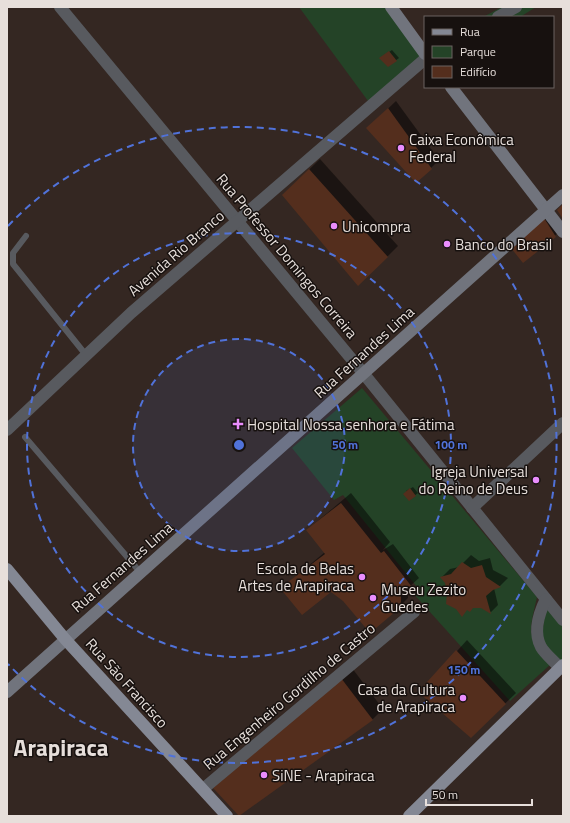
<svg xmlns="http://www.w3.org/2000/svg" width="570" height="823" font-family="'Titillium Web',sans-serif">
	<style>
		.green { fill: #244327 }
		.shadow { fill: #0007 }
		.building { fill: #542e1d }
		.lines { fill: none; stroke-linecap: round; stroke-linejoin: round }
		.lane { stroke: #585a5f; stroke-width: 6 }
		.street { stroke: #585a5f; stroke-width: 12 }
		.secondary { stroke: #71747d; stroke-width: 12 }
		.primary { stroke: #848894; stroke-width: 12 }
		.ring { fill: none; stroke: #5072d9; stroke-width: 2; stroke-dasharray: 7 5 }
		.poi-dot { fill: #ea8dfd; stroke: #17110f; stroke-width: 1.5 }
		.labels { text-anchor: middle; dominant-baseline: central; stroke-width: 3; stroke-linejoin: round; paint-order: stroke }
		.poi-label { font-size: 15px; fill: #e7dfdb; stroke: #17110f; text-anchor: start }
		.street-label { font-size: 15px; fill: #e7dfdb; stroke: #17110f }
		.town-label { font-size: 23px; font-weight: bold; fill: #e7dfdb; stroke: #17110f }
		.centre { fill: #5072d9; stroke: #17110f; stroke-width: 2 }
		.ring-label { font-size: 12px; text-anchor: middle; font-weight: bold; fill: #5072d9; stroke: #17110f; stroke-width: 3; stroke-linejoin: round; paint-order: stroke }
	</style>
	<rect width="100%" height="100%" fill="#342722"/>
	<g class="green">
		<path d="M299,7H388L425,59L371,105Z"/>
		<path d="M502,7H536L520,17H483Z"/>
		<path d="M362,388L537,597C529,632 526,637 551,664L510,701L412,592L417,587L343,495L334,500L292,448Z"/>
		<path d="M546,599L563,620V665L541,647Z"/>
	</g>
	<g class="shadow">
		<path d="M392,50L399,58L388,66L383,56Z"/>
		<path d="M396,101L439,160L431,168L376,120Z"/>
		<path d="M320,159L398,246L387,257L283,195Z"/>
		<path d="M552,211L563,229L523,261L512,248Z"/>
		<path d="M413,487L418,493L409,500L406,491Z"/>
		<path d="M351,493L390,542L383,550L393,544L419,578L408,588V598L400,606L344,600L331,591L282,588L325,552L307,530Z"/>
		<path d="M471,555L479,561L490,558L493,570L508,578L500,586L494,588L498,605L491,612L448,593L446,582L442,577L450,569L459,567Z"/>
		<path d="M467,640L516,693L471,737L420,692Z"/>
		<path d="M352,668L383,709L373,719L239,815L215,788Z"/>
	</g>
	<g class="building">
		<path d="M389,51L397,61L388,67L379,58Z"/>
		<path d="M388,108L432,169L416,183L366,128Z"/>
		<path d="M309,169L388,257L358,286L282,195Z"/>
		<path d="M563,204V219L557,210Z"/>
		<path d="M544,218L556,237L523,263L511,248Z"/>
		<path d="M410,488L416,496L409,501L403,494Z"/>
		<path d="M341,503L381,553L384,551L412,587L401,596V607L370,633L343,601L331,592L302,615L280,588L325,554L306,530Z"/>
		<path d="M462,562L471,568L482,565L486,577L501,587L493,590L486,596L491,614L481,608H473L470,612L467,610L462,617L456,609L446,604L447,593L445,583L440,577L451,574Z"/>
		<path d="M456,650L506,704L471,738L418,692Z"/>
		<path d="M341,678L373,720L239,816L213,788Z"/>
	</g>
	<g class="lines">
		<g class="lane">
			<path d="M26,236L13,253V264L86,355"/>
			<path d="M25,437L140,572"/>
		</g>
		<g class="street">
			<path d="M60,7L364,374L563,620"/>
			<path d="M498,17L516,7"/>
			<path d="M7,430L131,313L425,59"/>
			<path d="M472,508L563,423"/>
			<path d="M546,599C539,613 533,632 541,647C545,654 554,661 560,668"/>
			<path d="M203,789L414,612"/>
		</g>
		<g class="secondary">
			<path d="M391,7L425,54"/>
			<path d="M451,87L563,232"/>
			<path d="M7,692L563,195"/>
		</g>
		<g class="primary">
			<path d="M7,569L65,639L227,816"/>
			<path d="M409,816L563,665"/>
		</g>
	</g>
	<circle cx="239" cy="445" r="106" fill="#5072d9" fill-opacity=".12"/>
	<g class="ring">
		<circle cx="239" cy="445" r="106"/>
		<circle cx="239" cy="445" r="212"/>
		<path d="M8 226A318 318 0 1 1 8 664"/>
	</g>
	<g class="poi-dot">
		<circle cx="401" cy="148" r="4"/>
		<circle cx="334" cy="226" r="4"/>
		<circle cx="447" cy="244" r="4"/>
		<path d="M236 418h4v4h4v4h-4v4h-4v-4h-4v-4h4z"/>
		<circle cx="536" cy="480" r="4"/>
		<circle cx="362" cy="577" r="4"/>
		<circle cx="373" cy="598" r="4"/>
		<circle cx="463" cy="698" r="4"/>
		<circle cx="264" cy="775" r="4"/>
	</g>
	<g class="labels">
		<g class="poi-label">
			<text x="409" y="139">Caixa Econômica<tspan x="409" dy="17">Federal</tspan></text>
			<text x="342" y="226">Unicompra</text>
			<text x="455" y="244">Banco do Brasil</text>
			<text x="247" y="424">Hospital Nossa senhora e Fátima</text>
			<text x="528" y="471" text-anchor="end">Igreja Universal<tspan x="528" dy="17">do Reino de Deus</tspan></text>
			<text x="354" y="568" text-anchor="end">Escola de Belas<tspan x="354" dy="17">Artes de Arapiraca</tspan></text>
			<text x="381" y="589">Museu Zezito<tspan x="381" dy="17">Guedes</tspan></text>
			<text x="455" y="689" text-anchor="end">Casa da Cultura<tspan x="455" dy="17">de Arapiraca</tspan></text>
			<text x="272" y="775">SiNE - Arapiraca</text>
		</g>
		<g class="street-label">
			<text transform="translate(176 253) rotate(-41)">Avenida Rio Branco</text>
			<text transform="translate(287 256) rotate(50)">Rua Professor Domingos Correira</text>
			<text transform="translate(364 352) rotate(-42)">Rua Fernandes Lima</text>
			<text transform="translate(122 567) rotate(-41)">Rua Fernandes Lima</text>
			<text transform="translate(127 683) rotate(48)">Rua São Francisco</text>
			<text transform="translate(289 696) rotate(-40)">Rua Engenheiro Gordilho de Castro</text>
		</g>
		<g class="town-label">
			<text x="61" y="747">Arapiraca</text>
		</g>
	</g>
	<circle cx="239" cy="445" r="6" class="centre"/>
	<g class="ring-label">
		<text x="345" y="449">50 m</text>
		<text x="451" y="449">100 m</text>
		<text x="464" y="674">150 m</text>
	</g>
	<rect width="570" height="823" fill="none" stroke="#e7dfdb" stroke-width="16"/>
	<rect x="424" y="16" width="130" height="72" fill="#17110f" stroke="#6a6361"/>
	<rect x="432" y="29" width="20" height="6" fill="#848894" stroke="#6a6361"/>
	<text x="460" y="36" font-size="12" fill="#e7dfdb">Rua</text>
	<rect x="432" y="46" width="20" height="12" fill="#244327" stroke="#6a6361"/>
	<text x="460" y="56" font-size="12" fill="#e7dfdb">Parque</text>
	<rect x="432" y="66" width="20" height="12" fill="#542e1d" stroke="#6a6361"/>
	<text x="460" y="76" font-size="12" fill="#e7dfdb">Edifício</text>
	<path d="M426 799v6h106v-6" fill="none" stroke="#e7dfdb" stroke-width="2"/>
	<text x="432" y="799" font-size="12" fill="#e7dfdb" stroke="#17110f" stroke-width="3" paint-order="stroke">50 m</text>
</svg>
